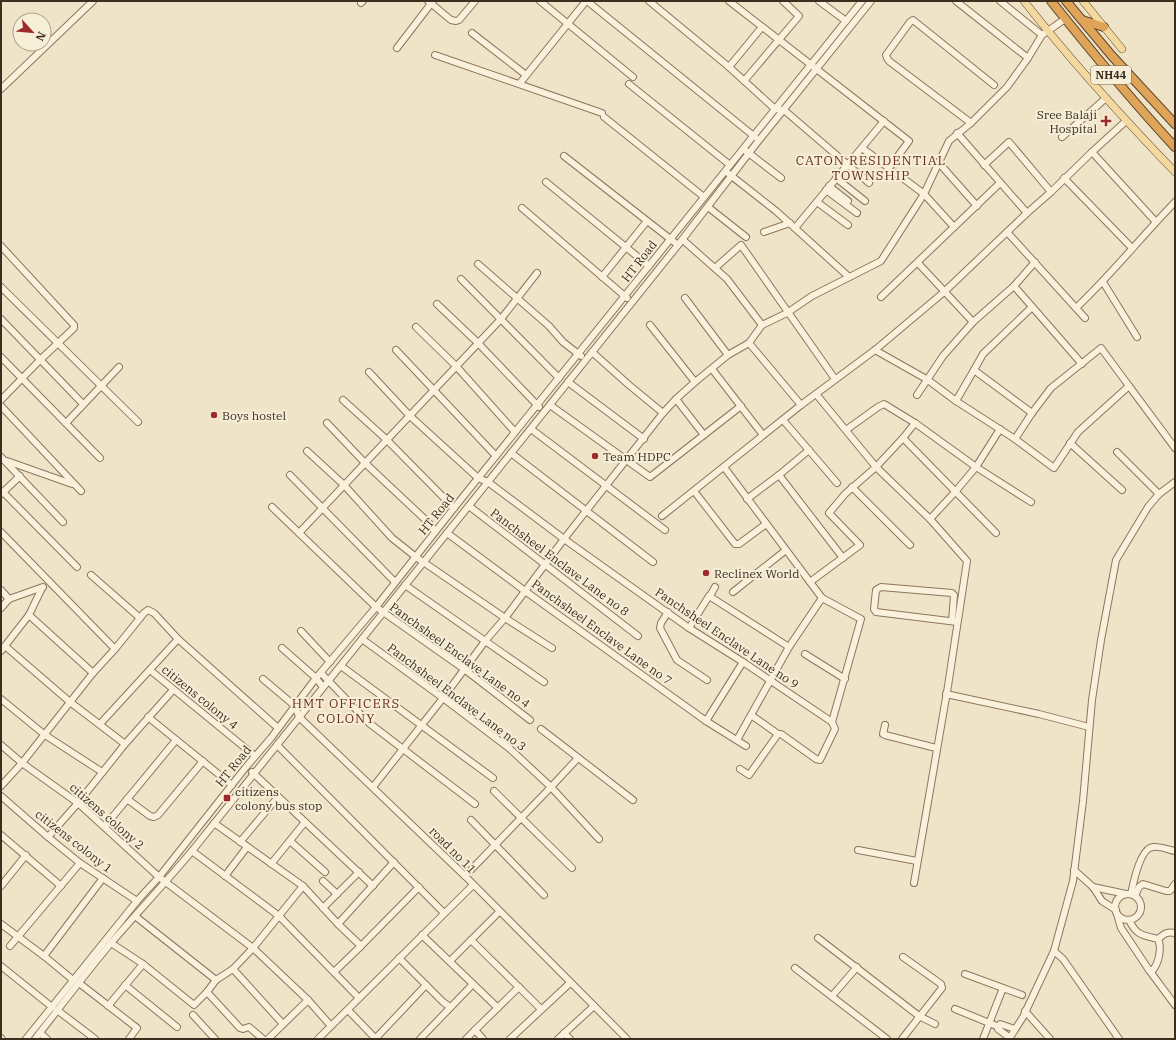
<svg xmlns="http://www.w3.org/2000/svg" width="1176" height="1040" font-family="'IBM Plex Serif',serif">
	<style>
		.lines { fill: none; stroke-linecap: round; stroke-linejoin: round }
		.minor-casing { stroke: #8d765c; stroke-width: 8 }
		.major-casing { stroke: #5b4430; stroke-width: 8 }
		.highway-casing { stroke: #5b4430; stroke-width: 10 }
		.minor { stroke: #faf1dc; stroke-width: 6 }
		.major { stroke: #f3d9a0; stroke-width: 7 }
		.highway { stroke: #e0a458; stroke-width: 8 }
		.poi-dot { fill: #9e2a2b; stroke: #f7eed8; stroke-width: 1.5 }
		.labels { text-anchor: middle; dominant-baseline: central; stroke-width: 4; stroke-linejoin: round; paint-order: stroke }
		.shield { fill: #f7eed8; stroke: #756857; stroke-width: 1 }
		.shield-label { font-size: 11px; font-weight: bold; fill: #3d2e20 }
		.poi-label { font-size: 12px; fill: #3d2e20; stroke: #f7eed8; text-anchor: start }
		.street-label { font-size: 12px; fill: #3d2e20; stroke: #f7eed8 }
		.neighbourhood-label { font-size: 13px; letter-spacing: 1px; fill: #6b2e1e; stroke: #f7eed8 }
	</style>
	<rect width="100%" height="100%" fill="#f0e4c8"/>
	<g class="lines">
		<defs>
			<g id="minor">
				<path d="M428,1L451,20L456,21L459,20L475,1"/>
				<path d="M540,1L633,77"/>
				<path d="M587,1L755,137"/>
				<path d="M649,1L729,67L775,109L784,110L869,183"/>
				<path d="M729,1L909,141L889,168L862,148"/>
				<path d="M819,1L846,21"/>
				<path d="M956,1L1028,58"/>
				<path d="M1000,1L1042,35"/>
				<path d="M361,3L363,1"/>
				<path d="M472,33L526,75"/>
				<path d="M397,48L433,1"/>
				<path d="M435,55L602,113"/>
				<path d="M729,67L762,27"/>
				<path d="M744,81L799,16L783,1"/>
				<path d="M520,83L586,1"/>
				<path d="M629,84L730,165"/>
				<path d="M1,89L93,1"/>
				<path d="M604,117L704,197"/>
				<path d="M971,123L889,61L887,58L886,55L910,22L913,20L994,85"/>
				<path d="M957,133L1027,213"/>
				<path d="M1062,137L1106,98"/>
				<path d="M746,151L781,178"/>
				<path d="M1092,152L1156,222"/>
				<path d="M564,156L678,245"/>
				<path d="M939,163L977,206"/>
				<path d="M984,165L1009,142L1051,192"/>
				<path d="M896,173L924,194L954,227"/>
				<path d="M729,174L776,211L849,277"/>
				<path d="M836,178L865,201"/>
				<path d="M1064,178L1132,248"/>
				<path d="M546,182L649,266"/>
				<path d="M829,186L848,201"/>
				<path d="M826,190L857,213"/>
				<path d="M817,202L848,225"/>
				<path d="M708,207L746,237"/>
				<path d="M522,208L627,298"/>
				<path d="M795,228L884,121"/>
				<path d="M764,232L790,223"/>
				<path d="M1007,232L1085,318"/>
				<path d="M683,240L727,279L762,325"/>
				<path d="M1,246L74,325V328L40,360L1,400"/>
				<path d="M1035,262L1014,286L1082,364"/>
				<path d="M918,263L973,322"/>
				<path d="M478,264L549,326L563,342L581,356"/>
				<path d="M715,268L741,245L835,379"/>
				<path d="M602,277L647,221"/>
				<path d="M461,279L559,378"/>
				<path d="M1103,282L1137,337"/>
				<path d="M1,287L138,422"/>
				<path d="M881,297L1000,183"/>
				<path d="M685,298L728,355"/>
				<path d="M437,304L478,343L539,407"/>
				<path d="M1076,308C1111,275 1141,237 1175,202"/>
				<path d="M1,319L83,404"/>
				<path d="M650,325L695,382"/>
				<path d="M416,327L456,366L515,432"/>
				<path d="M749,343L762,325L787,313L812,296L881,261L924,194L949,141L971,123L1007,87L1028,58L1042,35L1065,19"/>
				<path d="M1101,348L1129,386L1078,432L1054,468L1015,439L1032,413L1051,388Z"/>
				<path d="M396,350L496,456"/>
				<path d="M875,350L928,380L956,401"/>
				<path d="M592,352L629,385L663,413"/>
				<path d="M1,357L100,458"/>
				<path d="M712,369L763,435"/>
				<path d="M974,370L983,354L1032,307"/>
				<path d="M369,372L410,416L478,478L488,482L564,539L689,628L743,662L832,722L835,729L820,760L816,759L781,734H778L749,775L740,769"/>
				<path d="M568,382L644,439"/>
				<path d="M1129,386L1175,448"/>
				<path d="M816,394L876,467L930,519L967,561L948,686L914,883"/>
				<path d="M917,395L943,356L973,322L1014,286"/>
				<path d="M676,399L704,435"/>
				<path d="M343,400L387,440L454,508"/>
				<path d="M550,405L650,477L741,406"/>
				<path d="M1,406L81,491"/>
				<path d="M783,420L837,483"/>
				<path d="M66,423L119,367"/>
				<path d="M327,423L365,463L431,525L435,532"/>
				<path d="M531,429L665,530"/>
				<path d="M846,430L878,407L884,404L915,423"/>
				<path d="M903,438L996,533"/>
				<path d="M1015,439L956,401L974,370L1032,413"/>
				<path d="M1070,443L1122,490"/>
				<path d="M307,451L344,485L392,538L416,557L505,618L552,648"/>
				<path d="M1117,452L1159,494L1175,482"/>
				<path d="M511,453L653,562"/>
				<path d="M1,457L63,522"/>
				<path d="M7,461L72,484"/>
				<path d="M724,467L822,598L789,647L737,740"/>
				<path d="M290,475L395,582"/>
				<path d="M779,475L843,558"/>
				<path d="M852,487L910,545"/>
				<path d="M694,491L735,544H739L766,524"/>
				<path d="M3,492L77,567"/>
				<path d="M1,494L20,476"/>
				<path d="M747,499L779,475L809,450"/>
				<path d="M469,506L638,636"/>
				<path d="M272,507L376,607L464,669L530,720"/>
				<path d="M662,516L801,405L875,350L944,292L1027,213L1051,192L1092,152L1126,121"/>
				<path d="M930,519L955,492L976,467L1000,429"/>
				<path d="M1,532L115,649"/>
				<path d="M299,533L501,319L537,273"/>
				<path d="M447,533L525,591L706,721L746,746"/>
				<path d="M91,575L140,618"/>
				<path d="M810,582L860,545L829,513L845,494L876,467L903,438L915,423L976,467L1031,502"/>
				<path d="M405,585L544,682"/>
				<path d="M1,590L9,599"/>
				<path d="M733,592L786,550"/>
				<path d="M710,596L715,587"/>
				<path d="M822,598L861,619L832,722"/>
				<path d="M1,608L9,599L43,587"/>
				<path d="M668,612L661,623L660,628L677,660L707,680"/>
				<path d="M29,615L93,673"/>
				<path d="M952,621L954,595L952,593L881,587L876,590L874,609L876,612L957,622"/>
				<path d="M689,628L709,596L789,647"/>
				<path d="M301,631L330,662"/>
				<path d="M362,639L443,698L509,748L551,787L465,876"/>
				<path d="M5,646L70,702L125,744"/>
				<path d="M282,648L316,678L323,687"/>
				<path d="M1,651L29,615L42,588"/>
				<path d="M805,654L845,679"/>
				<path d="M341,666L493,778"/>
				<path d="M150,670L255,756"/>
				<path d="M321,673L369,723L475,804"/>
				<path d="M263,679L295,706L299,717L465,876L627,1039"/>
				<path d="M946,694L1039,714L1089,727"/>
				<path d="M1,699L45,735L102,772"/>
				<path d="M751,715L778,734"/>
				<path d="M148,717L232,785"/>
				<path d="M706,721L743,662"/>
				<path d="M100,724L178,639"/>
				<path d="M885,725L883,734L885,735L936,748"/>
				<path d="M541,729L633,800"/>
				<path d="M1,745L22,763L78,803L159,877L253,948L308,1000L331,1026"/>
				<path d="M277,745L444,913"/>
				<path d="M578,758L551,787L599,839"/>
				<path d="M252,772L373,886"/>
				<path d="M1,786L22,763L93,673L115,649L144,613L148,610L154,613L178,639L278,728"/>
				<path d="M373,787L443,698L486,640L505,618L564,539L663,413L676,399L695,382L728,355L749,343L801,405"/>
				<path d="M494,791L572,868"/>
				<path d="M1,796L48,837L80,863L137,901"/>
				<path d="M127,799L150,816L154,817L158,815L203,761"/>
				<path d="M471,820L544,895"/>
				<path d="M214,823L303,886L338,924"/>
				<path d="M105,826L176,740"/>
				<path d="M1,835L61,886"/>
				<path d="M48,837L78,803L125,744L173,690"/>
				<path d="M290,841L325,872"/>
				<path d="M240,842L278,797"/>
				<path d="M858,850L917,861"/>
				<path d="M192,851L279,916L359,998"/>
				<path d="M271,864L305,822"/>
				<path d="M1074,870L1093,887L1102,901L1116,910"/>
				<path d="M225,876L247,847"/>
				<path d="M323,881L337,894"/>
				<path d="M1,886L26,855"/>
				<path d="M1093,887L1126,894"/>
				<path d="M1131,894C1133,884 1140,848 1153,847C1160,846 1169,850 1175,851"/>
				<circle cx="1128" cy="907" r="13"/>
				<path d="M1135,896L1139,887L1143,884L1166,891H1170L1175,884"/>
				<path d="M323,908L359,872"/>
				<path d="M1117,914L1121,928L1149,970H1153C1159,962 1162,948 1158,939C1142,935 1137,936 1129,920"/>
				<path d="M135,916L216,980"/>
				<path d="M1,924L44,956L73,980"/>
				<path d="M422,935L498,1008"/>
				<path d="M818,938L919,1016L935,1024"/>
				<path d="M1158,939C1164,934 1167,931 1175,933"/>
				<path d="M471,940L541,1009"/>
				<path d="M111,943L143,964L194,1005L207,992L216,980L233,969"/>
				<path d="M10,946L80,863"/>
				<path d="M361,946L338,924L394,862"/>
				<path d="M1054,951L1063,959L1119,1039"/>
				<path d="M44,956L103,878"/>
				<path d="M399,958L443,1002L450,1007"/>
				<path d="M450,961L499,912"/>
				<path d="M1,966L52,1007"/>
				<path d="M795,968L887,1039"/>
				<path d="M1149,970L1175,1005"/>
				<path d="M334,972L361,946L419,887"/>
				<path d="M965,974L1022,995"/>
				<path d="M79,983L137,1028L129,1039"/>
				<path d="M125,985L177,1027"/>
				<path d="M207,992L240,1028L243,1029L249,1027L263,1039"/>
				<path d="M832,996L857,967"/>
				<path d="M108,1006L143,964"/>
				<path d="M955,1009L999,1027"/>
				<path d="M57,1010L95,1039"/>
				<path d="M348,1010L375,1038"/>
				<path d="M1025,1011L1050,1039"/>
				<path d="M193,1015L215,1039"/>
				<path d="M283,1024L233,969L253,948L303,886"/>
				<path d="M475,1030L519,987"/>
				<path d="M40,1033L47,1039"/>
				<path d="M564,1033L570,1039"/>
				<path d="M1,1038L2,1039"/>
				<path d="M1010,1038L998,1029L1000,1024L1015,1029"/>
				<path d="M26,1039L137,901L159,877L246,767L271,738L316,678L376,607L454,508L862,1"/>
				<path d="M35,1039C60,1007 85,974 111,943C138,912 166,882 192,851L678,245L756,144L871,1"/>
				<path d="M268,1039L308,1000"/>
				<path d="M318,1039L473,885"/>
				<path d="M375,1039L426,985"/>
				<path d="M420,1039L473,984"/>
				<path d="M466,1039L475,1030L483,1039"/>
				<path d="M510,1039L570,983"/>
				<path d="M558,1039L594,1006"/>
				<path d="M902,1039L942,988L941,984L903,957"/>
				<path d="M983,1039L1003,988"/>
				<path d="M1009,1039L1023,1017L1054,951L1073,881L1083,801L1092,700L1101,640L1116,560L1148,507L1159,494"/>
			</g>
			<g id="major">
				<path d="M1024,1C1071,61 1122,117 1175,172"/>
				<path d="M1083,1L1122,49"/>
			</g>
			<g id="highway">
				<path d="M1051,1C1091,51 1131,100 1175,147"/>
				<path d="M1066,1L1112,56L1175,124"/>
				<path d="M1082,20L1104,27"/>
			</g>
		</defs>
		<use href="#minor" class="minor-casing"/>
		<use href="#major" class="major-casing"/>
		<use href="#highway" class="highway-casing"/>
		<use href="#minor" class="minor"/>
		<use href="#major" class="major"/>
		<use href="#highway" class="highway"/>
	</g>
	<g class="poi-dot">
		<path d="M1104 115h4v4h4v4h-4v4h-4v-4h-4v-4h4z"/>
		<circle cx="214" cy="415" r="4"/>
		<circle cx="595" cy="456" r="4"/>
		<circle cx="706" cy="573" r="4"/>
		<rect x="223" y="794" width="8" height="8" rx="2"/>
	</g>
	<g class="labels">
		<rect class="shield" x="1091" y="66" width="40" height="18" rx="3"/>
		<g class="shield-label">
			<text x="1111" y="75">NH44</text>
		</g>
		<g class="poi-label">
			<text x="1097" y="114" text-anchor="end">Sree Balaji<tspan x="1097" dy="14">Hospital</tspan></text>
			<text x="222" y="415">Boys hostel</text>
			<text x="603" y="456">Team HDPC</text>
			<text x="714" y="573">Reclinex World</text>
			<text x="235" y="791">citizens<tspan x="235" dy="14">colony bus stop</tspan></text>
		</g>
		<g class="street-label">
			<text transform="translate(639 261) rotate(-52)">HT Road</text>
			<text transform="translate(436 514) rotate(-51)">HT Road</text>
			<text transform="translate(560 562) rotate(37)">Panchsheel Enclave Lane no 8</text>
			<text transform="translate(602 632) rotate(36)">Panchsheel Enclave Lane no 7</text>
			<text transform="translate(727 638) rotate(34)">Panchsheel Enclave Lane no 9</text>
			<text transform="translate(460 655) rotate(36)">Panchsheel Enclave Lane no 4</text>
			<text transform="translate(200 697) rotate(39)">citizens colony 4</text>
			<text transform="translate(457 697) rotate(37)">Panchsheel Enclave Lane no 3</text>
			<text transform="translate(233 766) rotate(-51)">HT Road</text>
			<text transform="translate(107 816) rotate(41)">citizens colony 2</text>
			<text transform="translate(74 841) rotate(38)">citizens colony 1</text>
			<text transform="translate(453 850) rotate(45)">road no 11</text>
		</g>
		<g class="neighbourhood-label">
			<text x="871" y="160">CATON RESIDENTIAL<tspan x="871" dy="15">TOWNSHIP</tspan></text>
			<text x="346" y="703">HMT OFFICERS<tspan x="346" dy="15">COLONY</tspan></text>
		</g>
	</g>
	<rect width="1176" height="1040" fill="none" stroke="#3d2e20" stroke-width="4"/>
	<g transform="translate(32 32) rotate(117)"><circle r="19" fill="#f7eed8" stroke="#ada18e"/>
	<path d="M0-3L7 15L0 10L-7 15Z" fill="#9e2a2b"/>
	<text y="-6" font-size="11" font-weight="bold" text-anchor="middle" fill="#3d2e20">N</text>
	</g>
</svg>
